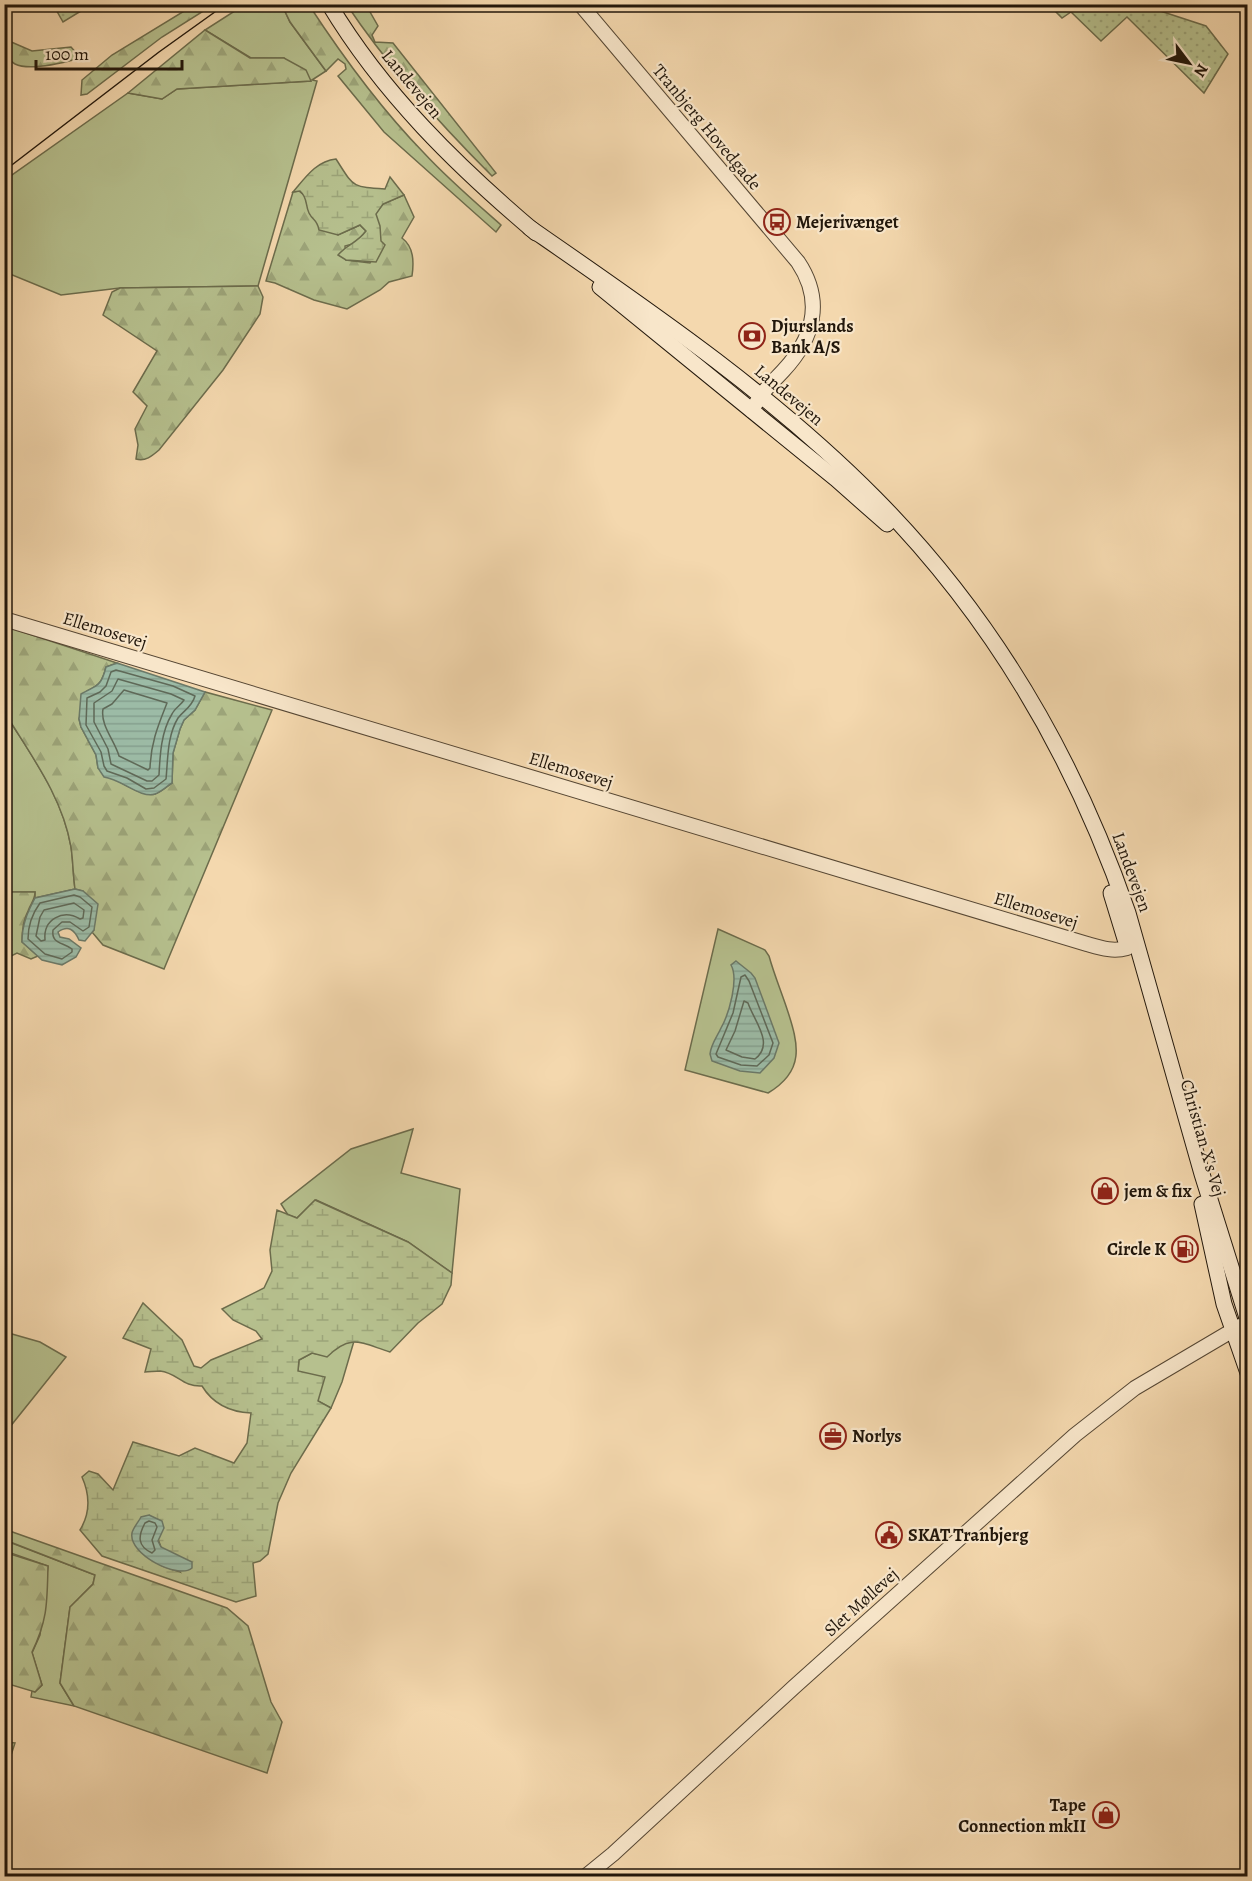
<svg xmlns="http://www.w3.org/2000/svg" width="1252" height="1881" font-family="Alegreya,serif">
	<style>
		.grass { fill: #b6c08e; stroke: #6c6c4c; stroke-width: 1.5 }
		.forest { fill: url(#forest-firs); stroke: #6c6c4c; stroke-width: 1.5 }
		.wetland { fill: url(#wetland-marsh); stroke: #6c6c4c; stroke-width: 1.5; fill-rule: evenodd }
		.park { fill: url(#park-dots); stroke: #6c6c4c; stroke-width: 1.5 }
		.water { fill: url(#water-rules); stroke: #6b7968; stroke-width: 1.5 }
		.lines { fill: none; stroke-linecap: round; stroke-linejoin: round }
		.shore { stroke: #5f6958; stroke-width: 1.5 }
		.tertiary-casing { stroke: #564734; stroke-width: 16 }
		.secondary-casing { stroke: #22170b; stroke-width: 17 }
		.tertiary { stroke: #f8e6ca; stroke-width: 14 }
		.secondary { stroke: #f8e6ca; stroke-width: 15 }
		.tram { stroke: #22170b; stroke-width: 1.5 }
		.labels { text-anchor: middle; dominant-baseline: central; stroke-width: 4.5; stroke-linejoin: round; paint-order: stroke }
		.street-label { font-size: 18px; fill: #22170b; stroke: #f8e6ca }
		.poi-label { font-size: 18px; font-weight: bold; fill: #22170b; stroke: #f8e6ca; text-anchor: start }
	</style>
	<defs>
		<pattern id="forest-firs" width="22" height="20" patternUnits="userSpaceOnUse" patternTransform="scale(1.5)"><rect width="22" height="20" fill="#b6c08e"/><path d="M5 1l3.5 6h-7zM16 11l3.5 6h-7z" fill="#9ca479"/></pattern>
		<pattern id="wetland-marsh" width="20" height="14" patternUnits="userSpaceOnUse" patternTransform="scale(1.5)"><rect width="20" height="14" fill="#b6c08e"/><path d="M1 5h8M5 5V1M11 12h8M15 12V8" fill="none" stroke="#9ca479"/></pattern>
		<pattern id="park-dots" width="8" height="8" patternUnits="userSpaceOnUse" patternTransform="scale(1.5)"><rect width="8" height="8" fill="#b6c08e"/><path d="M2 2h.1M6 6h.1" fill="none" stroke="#9ca479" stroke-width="1.8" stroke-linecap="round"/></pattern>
		<pattern id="water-rules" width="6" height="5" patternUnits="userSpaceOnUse" patternTransform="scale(1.5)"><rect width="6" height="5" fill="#9cbba6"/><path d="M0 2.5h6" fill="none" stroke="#86a08e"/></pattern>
	</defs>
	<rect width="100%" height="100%" fill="#f4d8ae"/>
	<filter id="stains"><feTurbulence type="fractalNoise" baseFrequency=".00333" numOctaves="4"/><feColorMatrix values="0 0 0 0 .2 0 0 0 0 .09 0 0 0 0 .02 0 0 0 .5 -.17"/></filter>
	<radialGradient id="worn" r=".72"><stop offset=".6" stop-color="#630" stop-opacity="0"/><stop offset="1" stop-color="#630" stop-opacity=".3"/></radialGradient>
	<g class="grass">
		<path d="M244,5H282L290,22L326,71L312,80L317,81L258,286L120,288L61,295L5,272V180L128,93L162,99L177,89L310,81L284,58H251L205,30Z"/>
		<path d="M5,720L10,721C35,761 63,799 71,847C73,860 73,875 75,889L35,898V892H5Z"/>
		<path d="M718,929L765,950L769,956C774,974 781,991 787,1009C799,1045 805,1071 768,1093L685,1070Z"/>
		<path d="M413,1129L401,1173L460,1189L452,1273L408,1242L316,1200L297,1218L288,1215L281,1204L351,1149Z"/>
		<path d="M5,1332L40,1342L66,1357L5,1433Z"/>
		<path d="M354,1341L342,1382L331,1408L318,1401L298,1371L299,1360L312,1353L327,1356L339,1344Z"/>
		<path d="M4,1540L95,1575L93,1584L70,1607L60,1683L74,1706L31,1697L32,1691L35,1692L42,1685L32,1653L40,1635L48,1566L5,1551Z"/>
	</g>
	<g class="forest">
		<path d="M194,5H213L162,37L87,94L81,95L82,80L112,55Z"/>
		<path d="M282,5H309C343,57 380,108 424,153C448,179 475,202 501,225L496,232L384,132L338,76L346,69L345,64L338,59L326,71L290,22Z"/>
		<path d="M347,5H366L378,26L372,35L375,42L393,43L496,173L492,176C439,123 389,68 347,5Z"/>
		<path d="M205,30L250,58H284L306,70L311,81L177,89L162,99L128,93Z"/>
		<path d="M9,41L32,51L71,47L79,56L77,59C62,63 29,71 15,64C11,62 8,57 5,54V42Z"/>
		<path d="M299,191L305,196L310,214L338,235L360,225L366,231L356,243L345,246L346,260L370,263C380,243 383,235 375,214L383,204L404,195L414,217L402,238C414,247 414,262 412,276L389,282L380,290L347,309L314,300L275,283L266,281L293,192Z"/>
		<path d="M258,286L263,297L260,314L223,370L159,450C152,456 145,462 136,459L138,445L135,429L147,406L133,392L157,351L103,315L112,292L120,288Z"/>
		<path d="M5,626L117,663L106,667C103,680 100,685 87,691L79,719L81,727L96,755L98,768C110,776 142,798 155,794C161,792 167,786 172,783L173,753L180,729L184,720L195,710L205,692L272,710L164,969L103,945L92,932L94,930L83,891L75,889C73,875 73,860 71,847C63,800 35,761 10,721L5,720Z"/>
		<path d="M5,892H35C35,900 31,903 28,911C23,920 22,931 22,942L38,956L31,959L17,953L5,959Z"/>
		<path d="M4,1529L227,1608L248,1626L271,1702L282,1722L267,1773L74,1706L60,1683L70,1607L93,1584L95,1575L5,1540Z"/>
		<path d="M4,1552L48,1566C47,1602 48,1619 32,1652L42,1685L35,1692L5,1683Z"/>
		<path d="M5,1742L15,1743L5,1774L4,1742Z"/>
	</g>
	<g class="wetland">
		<path d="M336,159C354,187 351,187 385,189L390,177L404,195L383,204L376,214L380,226L381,241L385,245L376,262L346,260L338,255C347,244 356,244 366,231L360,225L338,235L319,230C317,219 313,221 309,213C305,205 308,198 300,191L293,192C305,178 316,161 336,159Z"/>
		<path d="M315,1200L408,1242L452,1273L451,1285L442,1304L418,1323L390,1352C361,1343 351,1333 327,1357L312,1353L299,1360L298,1371L325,1377L318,1401L331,1408L291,1473L278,1503L268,1554L260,1561L253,1563L256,1596L236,1602L102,1556L80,1530C91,1512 90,1495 82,1477L89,1471L98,1474L113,1490L133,1442L179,1456L195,1448L234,1463L247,1443L251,1413C230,1412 213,1404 202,1386C182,1387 178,1373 160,1371C155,1371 149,1372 145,1372L151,1349L123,1338L143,1303L182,1340L194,1366L201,1368L211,1360L262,1339L256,1331L233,1320L222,1309L264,1288L272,1271L270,1250L277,1210L297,1218ZM149,1515L161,1547L180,1572L162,1566Z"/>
	</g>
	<g class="park">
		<path d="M56,5H76L81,11L63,22L54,6Z"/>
		<path d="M1049,5H1142L1206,26L1228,54L1204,93L1127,17L1101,41L1071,12L1062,18Z"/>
	</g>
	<g class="water">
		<path d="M117,663L205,692L195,710L184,720L180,729L173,753L172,783C167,786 161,792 155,794C141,799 121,779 104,777L98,768L96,755L81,727L79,719L81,694C97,685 101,687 106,667Z"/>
		<path d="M75,889L83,891L98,904L94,930L85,941L79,940C74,929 68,925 58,932L60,937L69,939L81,948L76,957L62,965L42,960L22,942C22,925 27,913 35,898Z"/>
		<path d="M736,961L751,973L755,978L779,1043L774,1058L760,1073L740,1071L715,1062L712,1061L710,1054C711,1044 717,1037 721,1028C729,1014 739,979 731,965Z"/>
		<path d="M149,1515L162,1521L164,1528L158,1541L161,1547L192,1562V1568C178,1580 128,1554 132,1533C133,1528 139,1521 141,1517Z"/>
	</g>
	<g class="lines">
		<g class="shore">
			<path d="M116,670L173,686L195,696C192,707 184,710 178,718C167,736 168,759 166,779L154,788L146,789L127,778L107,771L104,766L101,752L86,725L87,698L100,692L106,686L111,672Z"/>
			<path d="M118,679L171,694L184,700C181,705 175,708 172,714C161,732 160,755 159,775L152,781H147L111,764L108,749L94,722V703L112,691Z"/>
			<path d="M124,690L167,703C158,726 151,742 150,768L148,770L119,756C115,741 100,725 103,709L112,704Z"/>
			<path d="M74,895L80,897L92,907L89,927L83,931L70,922H62L53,930C51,944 63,942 72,949V952L62,959L45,954L28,939C28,925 32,914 40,903Z"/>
			<path d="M74,903L84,910L83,918L80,919C63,909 43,919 45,940L41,941L36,936L40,917L44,910Z"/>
			<path d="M745,975L749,981L773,1043L769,1055L757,1066L741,1065L718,1057L716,1054L733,1013L741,977Z"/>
			<path d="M744,1001L748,1003C754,1021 775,1044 755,1059L742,1057L726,1050L735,1031Z"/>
			<path d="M149,1521L155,1523L157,1527L152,1540L155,1550L152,1553C137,1546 138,1536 145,1523Z"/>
		</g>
		<defs>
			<g id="tertiary">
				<path d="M580,4L798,262C824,301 814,338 783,371C770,385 761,392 752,411"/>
				<path d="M4,619L1087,944C1101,948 1113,952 1127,948"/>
				<path d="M586,1876L613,1854L794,1687L1075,1435L1135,1388L1240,1326"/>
			</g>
			<g id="secondary">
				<path d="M329,4C383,94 457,166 536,233"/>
				<path d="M530,228C650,311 772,394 875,498C993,617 1074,756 1128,913L1202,1174L1248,1321"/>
				<path d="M600,287L836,479L887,524"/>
				<path d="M1111,893L1126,942"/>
				<path d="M1202,1204L1224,1304L1248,1373"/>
			</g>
		</defs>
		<use href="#tertiary" class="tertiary-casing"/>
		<use href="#secondary" class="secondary-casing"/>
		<use href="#tertiary" class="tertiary"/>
		<use href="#secondary" class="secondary"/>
		<g class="tram">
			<path d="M1216,4L1248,10"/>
			<path d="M4,171L159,52L226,4"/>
		</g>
	</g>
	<defs>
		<symbol id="bus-ring" viewBox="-11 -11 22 22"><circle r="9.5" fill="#f8e6ca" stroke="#8f2418" stroke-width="1.5"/><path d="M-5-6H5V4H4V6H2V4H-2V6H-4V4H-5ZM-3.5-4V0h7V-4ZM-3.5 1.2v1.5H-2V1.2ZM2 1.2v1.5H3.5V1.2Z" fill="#8f2418"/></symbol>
		<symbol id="bank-ring" viewBox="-11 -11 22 22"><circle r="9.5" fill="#f8e6ca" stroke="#8f2418" stroke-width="1.5"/><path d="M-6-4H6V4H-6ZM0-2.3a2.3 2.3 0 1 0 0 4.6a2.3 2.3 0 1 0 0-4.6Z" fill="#8f2418"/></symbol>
		<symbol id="shop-ring" viewBox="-11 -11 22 22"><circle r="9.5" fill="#f8e6ca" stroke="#8f2418" stroke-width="1.5"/><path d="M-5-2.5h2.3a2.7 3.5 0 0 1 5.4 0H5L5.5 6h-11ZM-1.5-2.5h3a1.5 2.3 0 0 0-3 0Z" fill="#8f2418"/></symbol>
		<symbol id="fuel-ring" viewBox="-11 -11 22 22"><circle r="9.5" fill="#f8e6ca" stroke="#8f2418" stroke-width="1.5"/><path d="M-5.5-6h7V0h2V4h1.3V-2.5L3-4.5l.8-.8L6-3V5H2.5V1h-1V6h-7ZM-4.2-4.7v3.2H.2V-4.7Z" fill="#8f2418"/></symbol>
		<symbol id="office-ring" viewBox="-11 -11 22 22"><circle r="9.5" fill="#f8e6ca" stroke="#8f2418" stroke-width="1.5"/><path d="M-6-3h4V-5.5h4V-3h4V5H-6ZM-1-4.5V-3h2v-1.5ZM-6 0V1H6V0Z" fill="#8f2418"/></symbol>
		<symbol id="civic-ring" viewBox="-11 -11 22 22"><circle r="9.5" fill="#f8e6ca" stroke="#8f2418" stroke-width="1.5"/><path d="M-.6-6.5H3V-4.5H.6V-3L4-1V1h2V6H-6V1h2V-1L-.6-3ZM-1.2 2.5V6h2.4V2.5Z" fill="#8f2418"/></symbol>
	</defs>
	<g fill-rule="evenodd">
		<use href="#bus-ring" x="762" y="207" width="30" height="30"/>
		<use href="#bank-ring" x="737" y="321" width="30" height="30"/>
		<use href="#shop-ring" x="1090" y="1176" width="30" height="30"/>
		<use href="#fuel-ring" x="1170" y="1234" width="30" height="30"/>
		<use href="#office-ring" x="818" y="1421" width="30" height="30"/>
		<use href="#civic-ring" x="874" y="1520" width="30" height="30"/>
		<use href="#shop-ring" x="1091" y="1800" width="30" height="30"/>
	</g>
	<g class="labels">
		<g class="street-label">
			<text transform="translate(412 84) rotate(50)">Landevejen</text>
			<text transform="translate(707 127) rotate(50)">Tranbjerg Hovedgade</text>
			<text transform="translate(789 395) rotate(40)">Landevejen</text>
			<text transform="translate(105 630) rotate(17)">Ellemosevej</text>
			<text transform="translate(571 770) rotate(17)">Ellemosevej</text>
			<text transform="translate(1132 872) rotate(70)">Landevejen</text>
			<text transform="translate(1036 910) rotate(17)">Ellemosevej</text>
			<text transform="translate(1203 1138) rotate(74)">Christian X's Vej</text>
			<text transform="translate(861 1602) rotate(-42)">Slet Møllevej</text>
		</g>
		<g class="poi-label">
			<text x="796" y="222">Mejerivænget</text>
			<text x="771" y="326">Djurslands<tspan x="771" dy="21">Bank A/S</tspan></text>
			<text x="1124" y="1191">jem &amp; fix</text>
			<text x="1166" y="1249" text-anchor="end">Circle K</text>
			<text x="852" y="1436">Norlys</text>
			<text x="908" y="1535">SKAT Tranbjerg</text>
			<text x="1086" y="1805" text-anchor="end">Tape<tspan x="1086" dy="21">Connection mkII</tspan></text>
		</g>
	</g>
	<rect width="1252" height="1881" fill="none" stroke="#f4d8ae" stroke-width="24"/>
	<rect x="6" y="6" width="1240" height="1869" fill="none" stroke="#22170b" stroke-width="3"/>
	<rect x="12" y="12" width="1228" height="1857" fill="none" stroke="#22170b" stroke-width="1.5"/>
	<g transform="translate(1189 63) rotate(122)" stroke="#f8e6ca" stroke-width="4.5" paint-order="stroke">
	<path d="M0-4.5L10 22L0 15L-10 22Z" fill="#22170b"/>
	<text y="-9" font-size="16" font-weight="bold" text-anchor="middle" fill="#22170b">N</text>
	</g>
	<path d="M36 60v9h146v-9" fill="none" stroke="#22170b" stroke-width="3"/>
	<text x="45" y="60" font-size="18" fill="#22170b" stroke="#f8e6ca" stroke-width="4.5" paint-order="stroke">100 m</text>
	<rect width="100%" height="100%" filter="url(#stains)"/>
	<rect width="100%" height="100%" fill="url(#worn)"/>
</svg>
